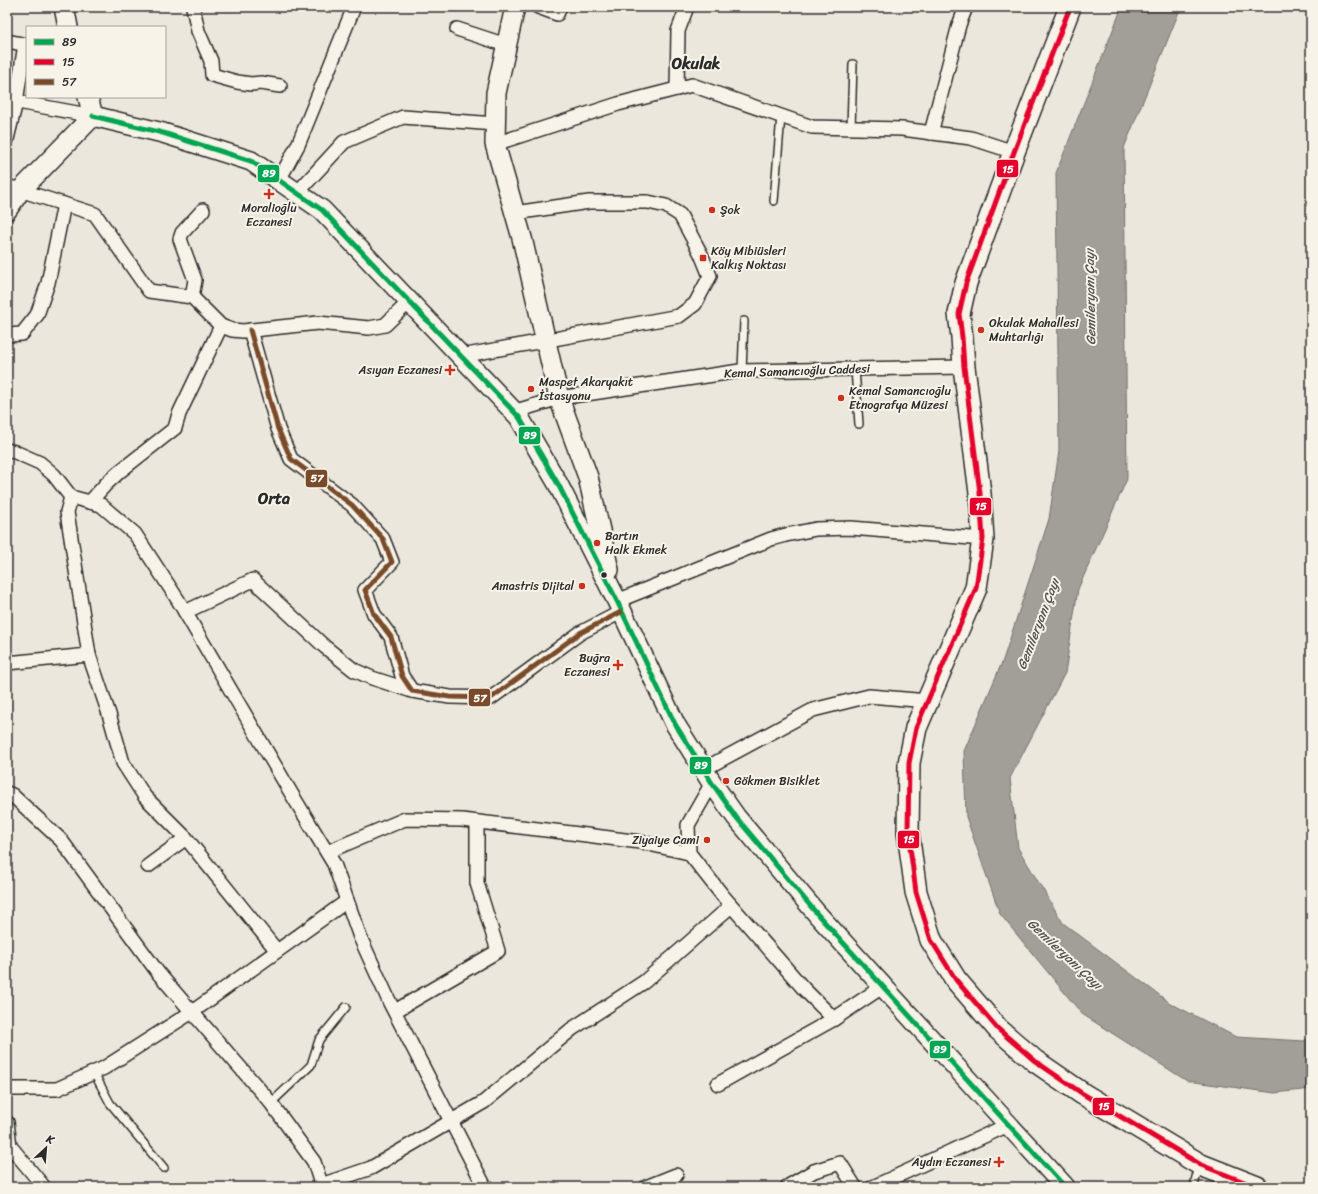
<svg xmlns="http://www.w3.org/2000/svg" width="1318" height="1194" font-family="Sriracha,sans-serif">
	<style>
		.water { fill: #a29f98; stroke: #72716c }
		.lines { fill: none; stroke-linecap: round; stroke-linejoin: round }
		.lane-casing { stroke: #2b2b2b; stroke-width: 10 }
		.street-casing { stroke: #2b2b2b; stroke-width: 16 }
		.secondary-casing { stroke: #2b2b2b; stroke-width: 22 }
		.primary-casing { stroke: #2b2b2b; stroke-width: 24 }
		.lane { stroke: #f7f3e8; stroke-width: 7 }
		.street { stroke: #f7f3e8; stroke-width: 13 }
		.secondary { stroke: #f7f3e8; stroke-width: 19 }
		.primary { stroke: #f7f3e8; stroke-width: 21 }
		.bus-1-casing { stroke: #f7f3e8; stroke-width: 8 }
		.bus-2-casing { stroke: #f7f3e8; stroke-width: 8 }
		.bus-3-casing { stroke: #f7f3e8; stroke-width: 8 }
		.bus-1 { stroke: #00a651; stroke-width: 5 }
		.bus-2 { stroke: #e4002b; stroke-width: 5 }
		.bus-3 { stroke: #7a4b2a; stroke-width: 5 }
		.poi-dot { fill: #c8321e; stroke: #f7f3e8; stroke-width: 1.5 }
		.bus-dot { fill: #2b2b2b; stroke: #f7f3e8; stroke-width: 1.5 }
		.labels { text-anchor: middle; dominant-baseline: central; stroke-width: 4; stroke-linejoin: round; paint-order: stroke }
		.poi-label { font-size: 12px; fill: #2b2b2b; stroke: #f7f3e8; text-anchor: start }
		.street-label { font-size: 12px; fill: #2b2b2b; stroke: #f7f3e8 }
		.water-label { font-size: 13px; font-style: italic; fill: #555451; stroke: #f7f3e8 }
		.district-label { font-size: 16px; font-weight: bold; fill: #2b2b2b; stroke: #f7f3e8 }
		.line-badge { stroke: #f7f3e8; stroke-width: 1.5 }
		.badge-label { font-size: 11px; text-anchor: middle; font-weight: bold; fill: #fff }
	</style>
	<rect width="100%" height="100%" fill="#ebe7dd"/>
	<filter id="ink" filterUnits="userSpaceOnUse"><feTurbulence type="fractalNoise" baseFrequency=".025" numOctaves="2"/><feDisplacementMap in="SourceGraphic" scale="8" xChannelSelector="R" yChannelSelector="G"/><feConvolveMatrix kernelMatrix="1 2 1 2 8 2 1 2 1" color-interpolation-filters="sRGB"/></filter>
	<g filter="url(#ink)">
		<path class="water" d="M1122,7H1181L1124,148L1127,479L1078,589L1065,673L1010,778L1018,848L1063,923L1170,1003L1236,1037L1304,1041L1311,1037V1089L1275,1093L1187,1081L1082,1014L1000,914L966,817L964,751L1003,660L1049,519L1059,451L1056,173Z"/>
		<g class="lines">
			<defs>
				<g id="lane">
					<path d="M851,128L853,64"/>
					<path d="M774,201L781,116"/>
					<path d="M855,369L859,424"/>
					<path d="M742,371L744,321"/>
					<path d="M94,1073L110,1103L164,1168"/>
					<path d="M271,1103L311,1065L319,1040L346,1007"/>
					<path d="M1194,1187L1196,1177L1200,1167"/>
				</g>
				<g id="street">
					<path d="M193,7L198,31L211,61L212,75L237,82L251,84L261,83L280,86"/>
					<path d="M538,7L557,14L560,7"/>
					<path d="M457,29L506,45"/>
					<path d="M7,41L27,45"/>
					<path d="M677,89L678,31L687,7"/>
					<path d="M7,100L93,116"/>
					<path d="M931,133L959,25L966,7"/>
					<path d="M7,139L16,102L25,44"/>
					<path d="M495,144L618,104L692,85L812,127L902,129L971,138L1014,152"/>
					<path d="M279,180L298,145L354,7"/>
					<path d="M7,186L95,214L149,291L192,297L221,326L232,330L243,331L318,323L369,328L385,325L409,302"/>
					<path d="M297,193L344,142L403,117L495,124"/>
					<path d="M192,297L195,280L180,239L182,233L203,210"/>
					<path d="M250,330L278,429L291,459L352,505L383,539L392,562L365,590L374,614L391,637L402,676L412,691L450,697L491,698L580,633L621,612"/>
					<path d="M7,335L22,334L37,315L48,283L64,204"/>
					<path d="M461,356L679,316L695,304L710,276L701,254L680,215L666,206L648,202H589L515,213"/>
					<path d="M513,412L559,398L740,371L964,367"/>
					<path d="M7,450L15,452L40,463L54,475L71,497L101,505L135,534L178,600L291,793L334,864L360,937L390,1003L485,1187"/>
					<path d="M90,502L106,484L119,472L175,428L179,414L221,326"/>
					<path d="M617,601L771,539L786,535L816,529L851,528L983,539"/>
					<path d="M185,612L253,580L325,647L354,670L372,678L412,691"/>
					<path d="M89,655L109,714L123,763L145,797L186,838"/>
					<path d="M7,663L89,655L67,512L71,497"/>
					<path d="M704,769L813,710L869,696L928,701"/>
					<path d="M712,783L688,825L689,853L723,896L804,989L834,1019"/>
					<path d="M7,793L12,795L61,840L159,974L271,1103L314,1162L322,1187"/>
					<path d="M327,852L405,819L462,820L571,833L640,842L689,853"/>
					<path d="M148,866L186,838L277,951"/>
					<path d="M395,1011L498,951L477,883V822"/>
					<path d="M718,1084L834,1019L882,987"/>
					<path d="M7,1089H57L104,1068L192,1012L347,901"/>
					<path d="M7,1122L10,1146L44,1187"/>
					<path d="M321,1185L371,1168L484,1102L572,1029L644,982L731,906"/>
					<path d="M646,1187L676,1175"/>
					<path d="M787,1187L814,1171L840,1163L855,1187"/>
					<path d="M873,1187L1008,1125"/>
				</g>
				<g id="secondary">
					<path d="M64,7L68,27"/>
					<path d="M515,7L496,93L495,144L522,238L559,398L588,477L609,570"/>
					<path d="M88,97L93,116"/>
					<path d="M93,116L163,133L251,161L322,210L519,417L558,484L617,601L675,724L712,783L736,817L818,915L1065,1187"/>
					<path d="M7,210L20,191L93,116"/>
				</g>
				<path id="primary" d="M1070,7L1014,152L966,283L959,314L962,337L964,367L980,493L983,539L976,588L916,728L909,763L908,832L916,892L931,940L956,980L998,1029L1035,1061L1083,1094L1201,1165L1257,1187"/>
			</defs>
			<use href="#lane" class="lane-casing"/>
			<use href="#street" class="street-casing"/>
			<use href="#secondary" class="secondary-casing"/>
			<use href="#primary" class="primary-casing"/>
			<use href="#lane" class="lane"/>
			<use href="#street" class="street"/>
			<use href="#secondary" class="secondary"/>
			<use href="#primary" class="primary"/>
			<defs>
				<path id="bus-1" d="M93,116L163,133L251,161L322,210L519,417L558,484L617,601L675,724L712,783L736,817L818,915L1065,1187"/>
				<path id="bus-2" d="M1070,7L1014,152L966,283L959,314L962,337L964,367L980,493L983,539L976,588L916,728L909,763L908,832L916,892L931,940L956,980L998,1029L1035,1061L1083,1094L1201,1165L1257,1187"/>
				<path id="bus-3" d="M250,330L278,429L291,459L352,505L383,539L392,562L365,590L374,614L391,637L402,676L412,691L450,697L491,698L580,633L621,612"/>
			</defs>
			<use href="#bus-1" class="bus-1-casing"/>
			<use href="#bus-2" class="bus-2-casing"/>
			<use href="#bus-3" class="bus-3-casing"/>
			<use href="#bus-1" class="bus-1"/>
			<use href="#bus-2" class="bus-2"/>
			<use href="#bus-3" class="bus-3"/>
		</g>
	</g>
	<g class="poi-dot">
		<path d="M267 188h4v4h4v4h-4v4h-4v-4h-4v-4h4z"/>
		<circle cx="712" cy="210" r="4"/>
		<rect x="699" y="254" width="8" height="8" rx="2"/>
		<circle cx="981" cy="330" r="4"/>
		<path d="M448 364h4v4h4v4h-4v4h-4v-4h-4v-4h4z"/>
		<circle cx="531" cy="389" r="4"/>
		<circle cx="841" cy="398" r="4"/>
		<circle cx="597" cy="543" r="4"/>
		<circle cx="582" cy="586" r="4"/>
		<path d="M616 659h4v4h4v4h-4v4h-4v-4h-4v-4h4z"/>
		<circle cx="726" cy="781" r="4"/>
		<circle cx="707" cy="840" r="4"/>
		<path d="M997 1156h4v4h4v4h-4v4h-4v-4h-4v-4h4z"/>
	</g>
	<circle class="bus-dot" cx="604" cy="575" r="3.5"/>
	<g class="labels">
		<g class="poi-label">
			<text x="269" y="208" text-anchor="middle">Moralioğlu<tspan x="269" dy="14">Eczanesi</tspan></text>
			<text x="720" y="210">Şok</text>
			<text x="711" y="251">Köy Mibiüsleri<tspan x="711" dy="14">Kalkış Noktası</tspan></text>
			<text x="989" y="323">Okulak Mahallesi<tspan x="989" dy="14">Muhtarlığı</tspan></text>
			<text x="442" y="370" text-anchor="end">Asıyan Eczanesi</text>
			<text x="539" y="382">Maspet Akaryakıt<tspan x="539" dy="14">İstasyonu</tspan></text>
			<text x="849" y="391">Kemal Samancıoğlu<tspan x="849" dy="14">Etnografya Müzesi</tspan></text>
			<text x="605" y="536">Bartın<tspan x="605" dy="14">Halk Ekmek</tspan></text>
			<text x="574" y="586" text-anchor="end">Amastris Dijital</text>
			<text x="610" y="658" text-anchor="end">Buğra<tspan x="610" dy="14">Eczanesi</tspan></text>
			<text x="734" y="781">Gökmen Bisiklet</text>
			<text x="699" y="840" text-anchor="end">Ziyaiye Cami</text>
			<text x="991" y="1162" text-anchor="end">Aydın Eczanesi</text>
		</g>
		<g class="street-label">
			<text transform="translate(797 371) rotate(-2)">Kemal Samancıoğlu Caddesi</text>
		</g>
		<g class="water-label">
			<text transform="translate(1090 297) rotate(-91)">Gemileryanı Çayı</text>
			<text transform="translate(1038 624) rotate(-69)">Gemileryanı Çayı</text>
			<text transform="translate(1065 954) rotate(43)">Gemileryanı Çayı</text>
		</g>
		<g class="district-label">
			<text x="696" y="63">Okulak</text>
			<text x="274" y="498">Orta</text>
		</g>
	</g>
	<g class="line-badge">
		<rect x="996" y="159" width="23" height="19" rx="4" fill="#e4002b"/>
		<rect x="257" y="164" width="23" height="19" rx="4" fill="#00a651"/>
		<rect x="518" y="426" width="23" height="19" rx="4" fill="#00a651"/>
		<rect x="305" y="469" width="23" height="19" rx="4" fill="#7a4b2a"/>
		<rect x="969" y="497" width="23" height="19" rx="4" fill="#e4002b"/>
		<rect x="468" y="688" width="23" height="19" rx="4" fill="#7a4b2a"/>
		<rect x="689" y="756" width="23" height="19" rx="4" fill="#00a651"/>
		<rect x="897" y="830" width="23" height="19" rx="4" fill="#e4002b"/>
		<rect x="929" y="1040" width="22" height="19" rx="4" fill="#00a651"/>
		<rect x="1092" y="1097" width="23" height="19" rx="4" fill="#e4002b"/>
	</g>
	<g class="badge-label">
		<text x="1008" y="173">15</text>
		<text x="269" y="177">89</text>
		<text x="530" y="439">89</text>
		<text x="317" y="482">57</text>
		<text x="981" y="510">15</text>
		<text x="480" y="702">57</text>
		<text x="701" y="769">89</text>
		<text x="909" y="843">15</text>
		<text x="940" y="1053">89</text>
		<text x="1104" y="1110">15</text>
	</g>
	<rect width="1318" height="1194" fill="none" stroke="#f7f3e8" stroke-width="24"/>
	<rect x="12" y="12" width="1294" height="1170" fill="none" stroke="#2b2b2b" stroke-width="1.5" filter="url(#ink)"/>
	<rect x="26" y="26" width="140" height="72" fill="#f7f3e8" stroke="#a5a39c"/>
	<rect x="34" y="39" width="20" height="6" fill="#00a651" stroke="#a5a39c"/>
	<text x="62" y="46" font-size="12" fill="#2b2b2b">89</text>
	<rect x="34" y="59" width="20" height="6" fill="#e4002b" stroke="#a5a39c"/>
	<text x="62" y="66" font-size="12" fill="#2b2b2b">15</text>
	<rect x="34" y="79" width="20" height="6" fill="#7a4b2a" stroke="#a5a39c"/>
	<text x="62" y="86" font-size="12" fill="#2b2b2b">57</text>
	<g transform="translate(46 1148) rotate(26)" stroke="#f7f3e8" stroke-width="3" paint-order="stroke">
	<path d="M0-3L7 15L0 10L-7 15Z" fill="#2b2b2b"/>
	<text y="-6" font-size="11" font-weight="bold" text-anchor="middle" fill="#2b2b2b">K</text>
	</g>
</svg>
